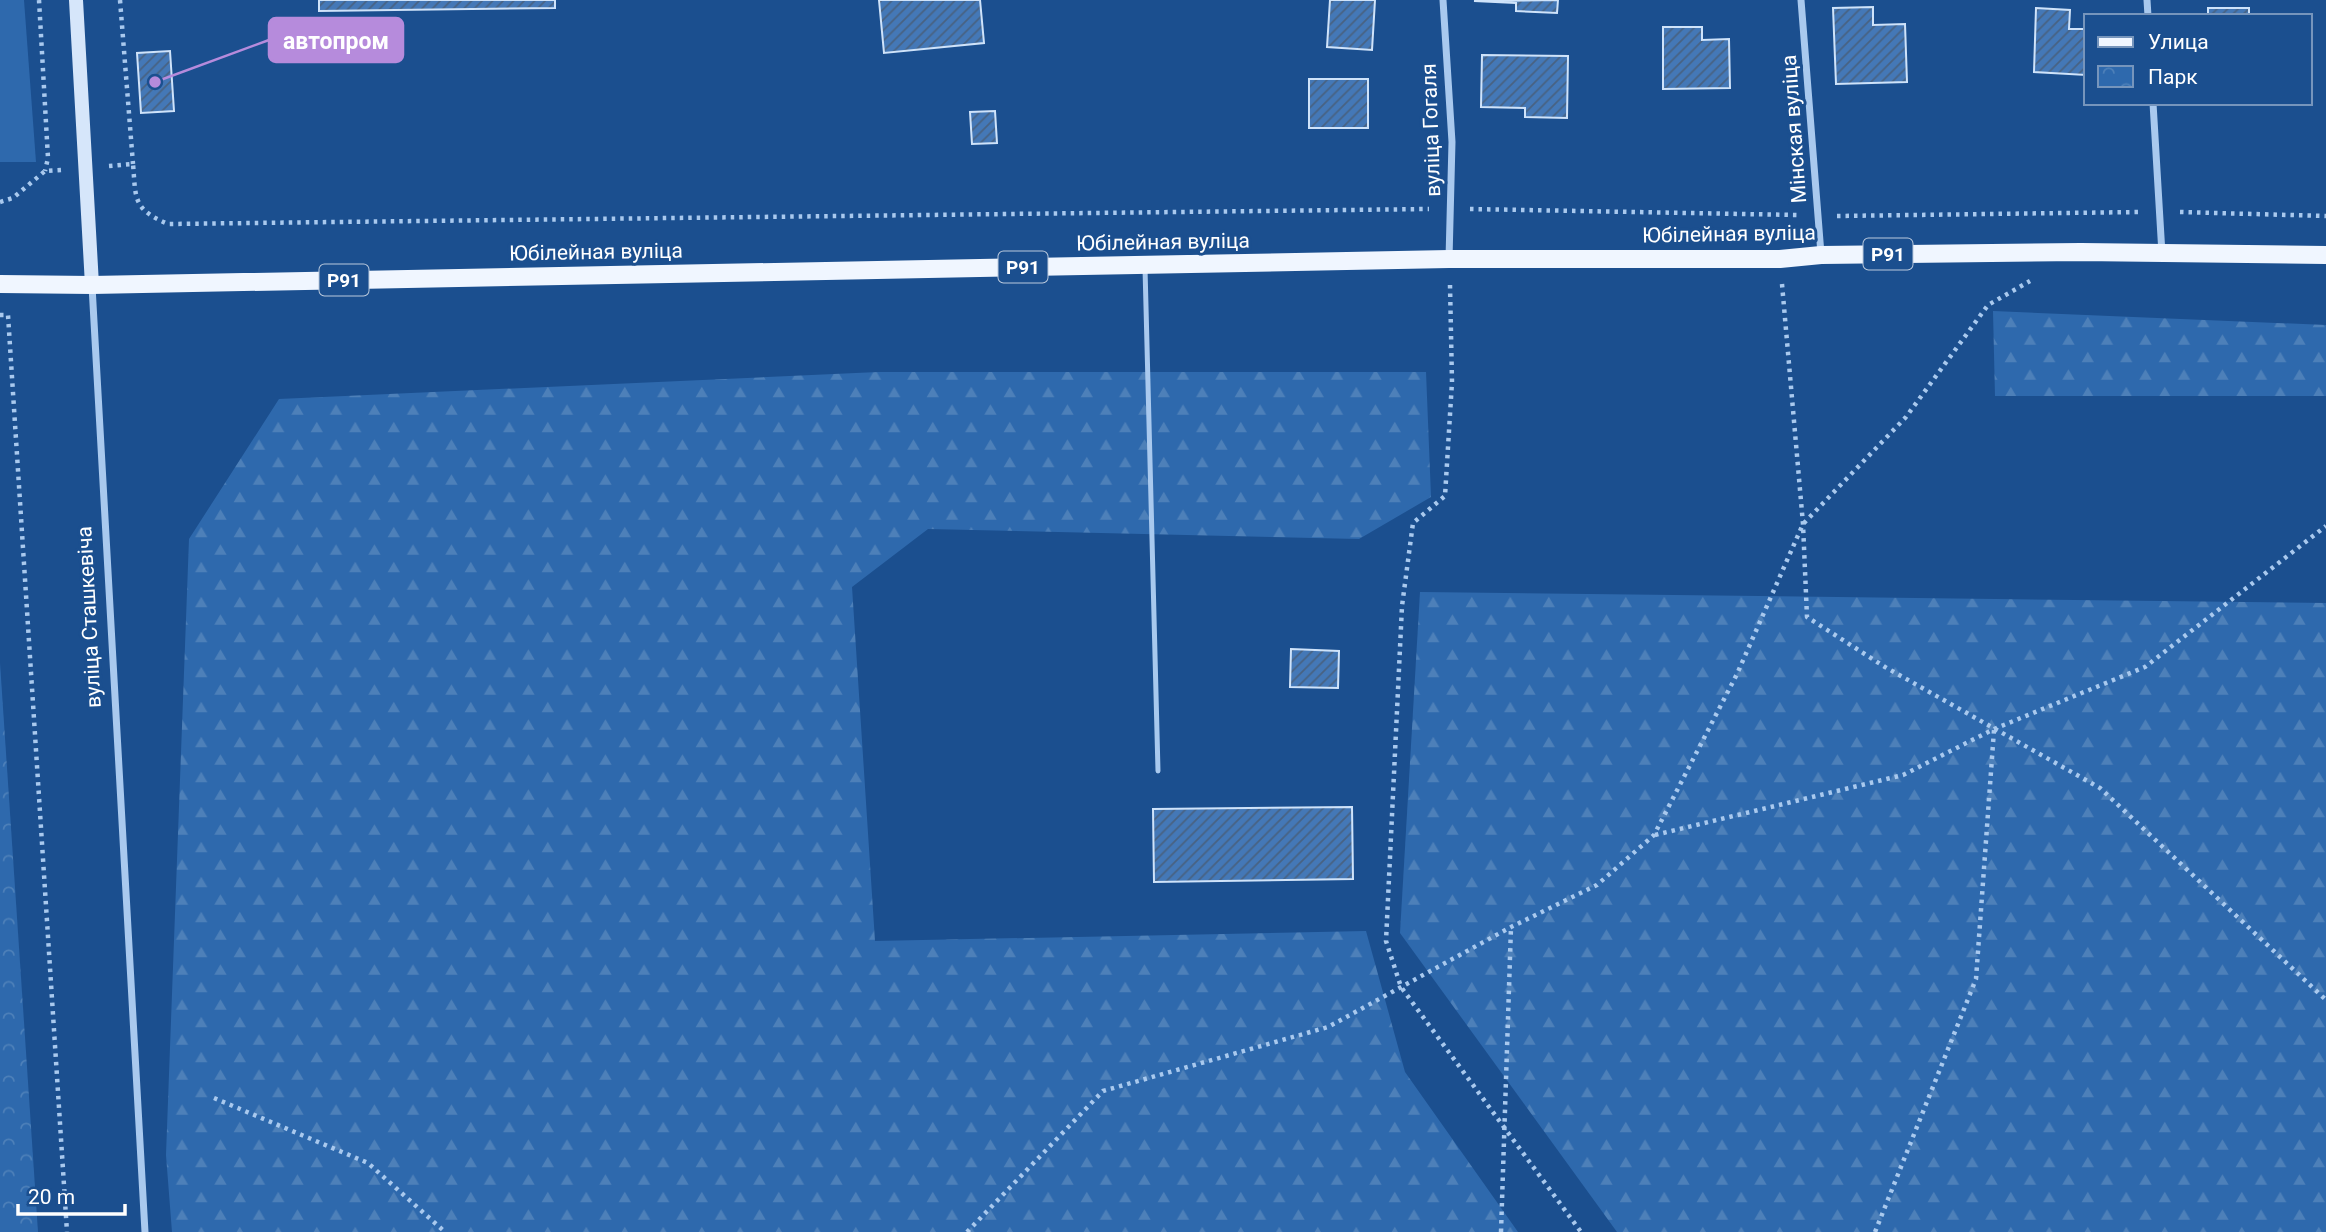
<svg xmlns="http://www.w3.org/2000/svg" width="2326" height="1232" font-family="Roboto,sans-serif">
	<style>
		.forest { fill: url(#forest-firs) }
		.park { fill: url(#park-crowns) }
		.garden { fill: #2e69ad }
		.building { fill: url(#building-hatch); stroke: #cfe3fa; stroke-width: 2 }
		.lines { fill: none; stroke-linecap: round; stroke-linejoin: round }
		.path { stroke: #a9c9ee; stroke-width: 4.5; stroke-dasharray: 3.5 5; stroke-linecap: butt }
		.service { stroke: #a9c9ee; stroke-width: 5 }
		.minor { stroke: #a9c9ee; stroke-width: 7 }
		.secondary { stroke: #d6e6fa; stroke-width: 14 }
		.primary { stroke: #f0f6ff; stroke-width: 18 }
		.labels { text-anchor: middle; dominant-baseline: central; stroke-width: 6; stroke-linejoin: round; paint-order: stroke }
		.shield { fill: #1b4f8f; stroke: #bbcadd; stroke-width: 2 }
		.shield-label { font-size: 19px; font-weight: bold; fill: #fff }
		.street-label { font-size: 21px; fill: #fff; stroke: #1b4f8f }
		.leader { fill: none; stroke: #b68bdc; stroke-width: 2.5 }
		.callout-dot { fill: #b68bdc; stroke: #1b4f8f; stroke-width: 2.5 }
		.callout { fill: #b68bdc; stroke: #b68bdc; stroke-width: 2.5 }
		.callout-label { font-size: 23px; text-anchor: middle; font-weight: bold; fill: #fff }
	</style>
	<defs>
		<pattern id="forest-firs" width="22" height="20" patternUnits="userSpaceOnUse" patternTransform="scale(1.75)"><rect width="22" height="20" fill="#2e69ad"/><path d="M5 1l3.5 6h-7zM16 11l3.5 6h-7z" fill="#4d80b9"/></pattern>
		<pattern id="park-crowns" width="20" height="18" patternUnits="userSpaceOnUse" patternTransform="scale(1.75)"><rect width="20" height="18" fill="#2e69ad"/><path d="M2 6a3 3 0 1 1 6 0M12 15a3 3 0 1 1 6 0" fill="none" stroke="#4d80b9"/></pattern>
		<pattern id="building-hatch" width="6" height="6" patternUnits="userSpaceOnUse" patternTransform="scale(1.75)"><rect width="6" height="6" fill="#4478b7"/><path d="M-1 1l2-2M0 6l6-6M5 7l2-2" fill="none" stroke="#486282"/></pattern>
	</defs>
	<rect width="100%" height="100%" fill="#1b4f8f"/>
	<g class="forest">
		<path d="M1993,311L2326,325V396H1995Z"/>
		<path d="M878,372H1426L1431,497L1359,539L928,529L852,587L875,941L1366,931L1405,1072L1518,1232H172L166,1155L189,539L279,399Z"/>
		<path d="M1420,592L2326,603V1232H1617L1400,933Z"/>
	</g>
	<path class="park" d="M0,663L38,1232H0Z"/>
	<path class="garden" d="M0,0H24L36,162H0Z"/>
	<g class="building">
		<path d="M319,0H555V8L319,11Z"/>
		<path d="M879,0H980L984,43L884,53Z"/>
		<path d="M1330,0H1375L1372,50L1327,47Z"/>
		<path d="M1558,0L1557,13L1516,11V3L1474,1Z"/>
		<path d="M1873,7V25L1905,24L1907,82L1836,84L1833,8Z"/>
		<path d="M2036,8L2070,10L2069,29H2086V75L2034,72Z"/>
		<rect x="2208" y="8" width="41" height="8"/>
		<path d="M1663,27H1702V40L1729,39L1730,88L1663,89Z"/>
		<path d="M170,51L174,111L141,113L137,53Z"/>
		<path d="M1482,55L1568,56L1567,118L1525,117V108L1481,107Z"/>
		<rect x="1309" y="79" width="59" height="49"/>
		<path d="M995,111L997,143L972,144L970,112Z"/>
		<path d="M1291,649L1339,651L1338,688L1290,687Z"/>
		<path d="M1352,807L1353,879L1154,882L1153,809Z"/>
	</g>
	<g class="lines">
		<g class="path">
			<path d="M39,0L48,158L45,171"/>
			<path d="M120,0L133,164"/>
			<path d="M109,166L133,164C136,198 132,209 168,224L1429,209"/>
			<path d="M0,202L13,198L45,171L62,170"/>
			<path d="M1470,209L1797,215"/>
			<path d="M2180,212L2326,216"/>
			<path d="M1837,216L2140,212"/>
			<path d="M1782,284L1803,524L1807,617L1885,667L2100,788L2326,1000"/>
			<path d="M1450,285L1452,382L1445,496L1413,523L1402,606L1386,941L1401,987L1581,1232"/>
			<path d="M0,315H8L67,1232"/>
			<path d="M1655,835L1903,775L1994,729L2145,667L2326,526"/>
			<path d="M214,1098L368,1163L445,1232"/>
			<path d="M967,1232L1103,1091L1328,1027L1511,927L1597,885L1654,835L1737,674L1803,524L1906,417L1988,305L2030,281"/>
			<path d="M1501,1232L1511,927"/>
			<path d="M1875,1232L1976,979L1994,730"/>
		</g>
		<path class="service" d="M1145,268L1158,771"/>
		<g class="minor">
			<path d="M1443,0L1452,142L1449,259"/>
			<path d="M1801,0L1821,254"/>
			<path d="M2147,0L2148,16"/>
			<path d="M2153,103L2162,254"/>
			<path d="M92,286L145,1232"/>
		</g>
		<path class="secondary" d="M76,0L92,285"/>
		<path class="primary" d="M0,284L92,285L1449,259H1780L1821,255L2081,252L2326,255"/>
	</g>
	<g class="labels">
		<g class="shield">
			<rect x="1863.5" y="238.5" width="49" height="31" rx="5"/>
			<rect x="998.5" y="251.5" width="49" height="31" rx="5"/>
			<rect x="319.5" y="264.5" width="49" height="31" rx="5"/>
		</g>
		<g class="shield-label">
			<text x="1888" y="254">Р91</text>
			<text x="1023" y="267">Р91</text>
			<text x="344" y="280">Р91</text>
		</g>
		<g class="street-label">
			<text transform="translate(1794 129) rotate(-94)">Мінская вуліца</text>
			<text transform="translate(1431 130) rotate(-92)">вуліца Гогаля</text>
			<text transform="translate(1729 234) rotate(-1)">Юбілейная вуліца</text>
			<text transform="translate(1163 242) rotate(-1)">Юбілейная вуліца</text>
			<text transform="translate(596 252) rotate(-1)">Юбілейная вуліца</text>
			<text transform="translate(89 617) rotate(-93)">вуліца Сташкевіча</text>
		</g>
	</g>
	<path class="leader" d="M155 82L269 40"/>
	<circle class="callout-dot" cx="155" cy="82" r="7"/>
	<rect class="callout" x="269" y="18" width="134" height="44" rx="7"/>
	<g class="callout-label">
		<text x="336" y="49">автопром</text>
	</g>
	<rect x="2084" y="14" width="228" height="91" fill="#1b4f8f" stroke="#7695bc" stroke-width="2"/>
	<rect x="2098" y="37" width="35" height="10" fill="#f0f6ff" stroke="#7695bc" stroke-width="2"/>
	<text x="2148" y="49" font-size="21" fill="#ffffff">Улица</text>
	<rect x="2098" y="66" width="35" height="21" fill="url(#park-crowns)" stroke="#7695bc" stroke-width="2"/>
	<text x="2148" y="84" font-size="21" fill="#ffffff">Парк</text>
	<path d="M18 1204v10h107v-10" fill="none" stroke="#ffffff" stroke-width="3.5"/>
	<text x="28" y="1204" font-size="21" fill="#ffffff" stroke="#1b4f8f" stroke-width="5" paint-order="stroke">20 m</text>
</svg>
